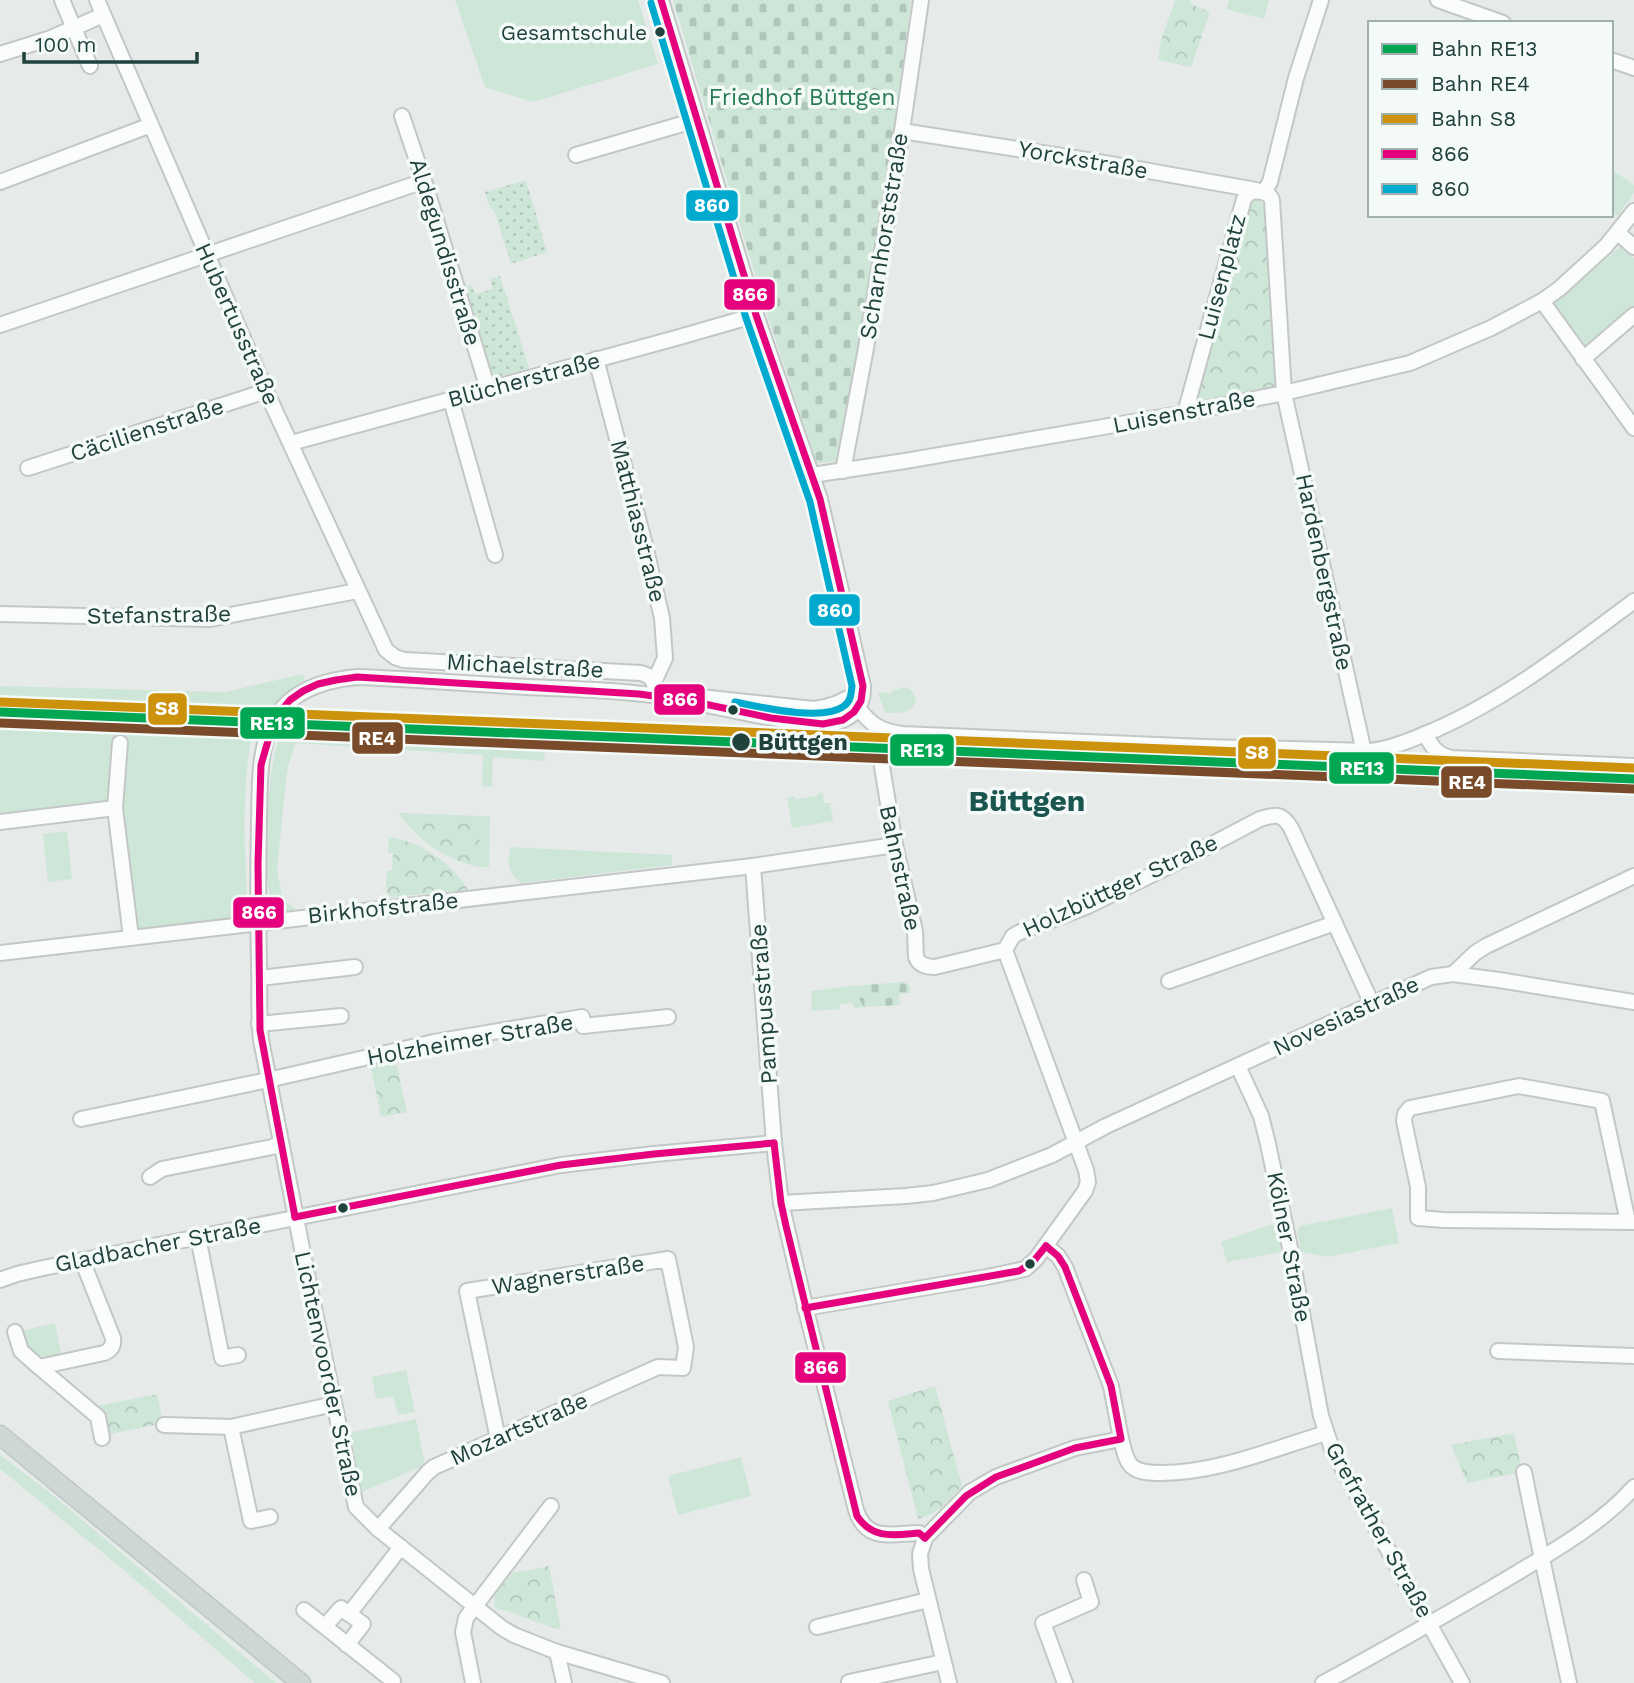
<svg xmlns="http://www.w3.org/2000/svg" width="1634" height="1683" font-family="'Work Sans',sans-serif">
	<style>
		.grass { fill: #cee6d8 }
		.cemetery { fill: url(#cemetery-stones) }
		.park { fill: url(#park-crowns) }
		.garden { fill: url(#garden-dots) }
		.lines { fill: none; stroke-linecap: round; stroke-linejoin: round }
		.minor-casing { stroke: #c3c8c7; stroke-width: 18 }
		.major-casing { stroke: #bdc7c6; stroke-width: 21 }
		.minor { stroke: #fbfcfc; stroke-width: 14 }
		.major { stroke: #ced7d6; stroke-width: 18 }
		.bus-1-casing { stroke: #f4faf8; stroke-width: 12 }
		.bus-2-casing { stroke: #f4faf8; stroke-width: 12 }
		.bus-1 { stroke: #e5007d; stroke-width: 7 }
		.bus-2 { stroke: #00a9ce; stroke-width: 7 }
		.rail-1-casing { stroke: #f4faf8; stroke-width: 14 }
		.rail-2-casing { stroke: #f4faf8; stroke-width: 14 }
		.rail-3-casing { stroke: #f4faf8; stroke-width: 14 }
		.rail-1 { stroke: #00a651; stroke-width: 9 }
		.rail-2 { stroke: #7a4b2a; stroke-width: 9 }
		.rail-3 { stroke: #cc920c; stroke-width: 9 }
		.bus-dot { fill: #21413d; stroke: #f4faf8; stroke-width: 2.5 }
		.labels { text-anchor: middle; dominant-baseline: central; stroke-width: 7; stroke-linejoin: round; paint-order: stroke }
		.bus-label { font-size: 21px; fill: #21413d; stroke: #f4faf8; text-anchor: end }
		.park-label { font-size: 23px; fill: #277c55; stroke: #f4faf8 }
		.street-label { font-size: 23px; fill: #21413d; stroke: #f4faf8 }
		.stop-label { font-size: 23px; font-weight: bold; fill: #21413d; stroke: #f4faf8; text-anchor: start }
		.district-label { font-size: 30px; font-weight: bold; fill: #1a5550; stroke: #f4faf8 }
		.line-badge { stroke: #f4faf8; stroke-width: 2.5 }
		.badge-label { font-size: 19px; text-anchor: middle; font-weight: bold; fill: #fff }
	</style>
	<defs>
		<pattern id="cemetery-stones" width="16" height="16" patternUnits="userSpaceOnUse" patternTransform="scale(1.75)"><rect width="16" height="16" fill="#cee6d8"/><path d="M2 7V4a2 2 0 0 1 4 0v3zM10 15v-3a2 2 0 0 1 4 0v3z" fill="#b1c6ba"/></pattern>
		<pattern id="park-crowns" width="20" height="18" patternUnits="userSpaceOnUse" patternTransform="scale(1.75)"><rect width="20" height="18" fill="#cee6d8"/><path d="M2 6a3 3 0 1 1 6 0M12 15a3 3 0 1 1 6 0" fill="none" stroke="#b1c6ba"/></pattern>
		<pattern id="garden-dots" width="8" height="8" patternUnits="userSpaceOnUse" patternTransform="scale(1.75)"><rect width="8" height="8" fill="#cee6d8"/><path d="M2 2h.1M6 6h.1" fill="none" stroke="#b1c6ba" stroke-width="1.8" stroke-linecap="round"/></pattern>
	</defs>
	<rect width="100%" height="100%" fill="#e6ebea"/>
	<g class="grass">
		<path d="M455,0H638L658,64L533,102L485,87Z"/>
		<path d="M1229,0H1269L1264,19L1226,9Z"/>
		<path d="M1611,169L1634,185V193L1618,216L1611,211Z"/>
		<path d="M1620,247H1622L1634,258V306L1586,346H1581L1551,306Z"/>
		<path d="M303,674L305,680C288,689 277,700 266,715L218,710L0,701V686L225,692Z"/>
		<path d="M905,687C916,691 920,703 909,710C903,714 892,713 885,713L878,693L887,692L888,694L892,693L891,691Z"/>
		<path d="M0,719L253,730C241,787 245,846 247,903C243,914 239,917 228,920L137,930L121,803L0,816Z"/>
		<path d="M280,735L545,747L544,761L493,757L492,787L482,786L483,755L295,743L287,771L277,870L283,900L295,908V913C272,911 269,898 267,878C268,830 265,781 280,735Z"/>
		<path d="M818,793H823L824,803H830L833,821L792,828L787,798L794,796L795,799L818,796Z"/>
		<path d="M481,816H490L489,867H479Z"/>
		<path d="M67,831L72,879L48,882L43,834Z"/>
		<path d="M510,847L672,855V865L521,883C507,870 508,865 510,847Z"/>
		<path d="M851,986L864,1007L854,1008L853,1003L840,1004V1009L812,1011L811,991Z"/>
		<path d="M1392,1208L1399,1243L1328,1257L1301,1252L1297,1232L1300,1226Z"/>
		<path d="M1272,1224L1279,1235L1281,1252L1227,1262L1221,1242Z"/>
		<path d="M55,1323L62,1357L40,1360L27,1352L20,1331Z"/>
		<path d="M406,1370L415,1412L398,1415L393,1396L376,1399L372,1377Z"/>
		<path d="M416,1419L425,1465L360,1493L348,1433Z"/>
		<path d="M0,1455L49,1492L276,1683H255L119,1566L0,1469Z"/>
		<path d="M741,1457L751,1496L678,1515L668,1476Z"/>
	</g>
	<g class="cemetery">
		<path d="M673,0H911L891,157L839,460L834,462L817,463L766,311Z"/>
		<path d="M904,982L909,985L910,993L899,994L900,1005L864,1007L851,986Z"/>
	</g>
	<g class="park">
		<path d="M1175,0H1189L1193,5L1210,12L1191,67L1158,60L1161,40Z"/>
		<path d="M1254,200H1261L1265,208L1276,384L1271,390L1198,404L1194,400L1250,203Z"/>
		<path d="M399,813L481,816L479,867C446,860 417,841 399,813Z"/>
		<path d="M389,837C420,842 452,862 468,890L391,897C383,892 387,879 387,871L392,870L393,853H388Z"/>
		<path d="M392,1057L394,1066H397L407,1112L381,1117L370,1062Z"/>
		<path d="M935,1386L962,1486C949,1500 938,1514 918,1519L888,1401Z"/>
		<path d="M157,1394L163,1423L106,1435L93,1407Z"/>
		<path d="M1514,1433L1522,1472L1467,1483L1451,1445Z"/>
		<path d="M549,1566L561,1630C544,1625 527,1619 511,1612C505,1609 501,1611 495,1608L494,1595L513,1573Z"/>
	</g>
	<g class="garden">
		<path d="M526,180L547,252L511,264L494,210L490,208L485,192Z"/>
		<path d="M500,276L530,371L494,380L465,287L471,285L475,294L493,289L490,279Z"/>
	</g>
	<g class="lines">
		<defs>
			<g id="minor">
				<path d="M62,0L90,66"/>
				<path d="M97,0L266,391L386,650L395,657L404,660L641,673L649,676L654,682L655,696"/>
				<path d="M661,0L756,315L820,499L863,686C864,709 850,721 828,724C814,725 799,722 785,720C748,715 713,705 676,699C628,690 576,689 527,687C471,684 414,679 357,677C324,680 288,691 272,724C258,753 260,788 259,819C258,868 258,916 259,965C260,990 258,1015 261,1040L309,1284L356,1507L378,1529L502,1628L514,1635L557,1652L662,1683"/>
				<path d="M1438,0L1503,23"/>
				<path d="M0,54L51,38L103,15"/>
				<path d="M1611,60L1634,68"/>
				<path d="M402,116L424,181L488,389"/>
				<path d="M902,131L1087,160L1256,190"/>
				<path d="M576,155L696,120"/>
				<path d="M0,182L151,125"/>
				<path d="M1264,192L1270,182L1296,78L1321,0"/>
				<path d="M1618,233L1634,247"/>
				<path d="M1542,301L1634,428"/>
				<path d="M0,325L424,181"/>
				<path d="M596,359L645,545L662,618L665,658L654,682"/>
				<path d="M1583,359L1634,315"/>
				<path d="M451,400L495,555"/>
				<path d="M1185,413L1244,199L1250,192C1259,191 1269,191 1272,200L1284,393L1364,752"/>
				<path d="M291,443L676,338L756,315"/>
				<path d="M28,468L266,391"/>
				<path d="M843,471L866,348L902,131L921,0"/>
				<path d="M812,475L905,461L1185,413L1284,393L1410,363L1491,328L1542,301L1559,289L1606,246L1634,211"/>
				<path d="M0,614L210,619L357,591"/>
				<path d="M700,697L814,709C830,707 844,702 857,692"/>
				<path d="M849,698C868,719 872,730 902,734L1204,747L1371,751C1393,748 1416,738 1437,729C1509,697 1571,648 1634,601"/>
				<path d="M1425,734C1432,747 1437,755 1452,758L1634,766"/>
				<path d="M120,743L115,808L131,937"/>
				<path d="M882,767L895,845L915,931L916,957C919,965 926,967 935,967L1005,950L1013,936L1020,932L1088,906L1182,860L1260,819C1276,814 1282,813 1291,828L1372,1004"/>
				<path d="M0,822L115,808"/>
				<path d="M753,866L774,1143L781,1203L807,1314L856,1510C866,1542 891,1534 919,1533L925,1538"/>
				<path d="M0,953L753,866L895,845"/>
				<path d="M1453,974L1475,953L1486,946L1634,876"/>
				<path d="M260,978L355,967"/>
				<path d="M1169,981L1335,923"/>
				<path d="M259,1024L341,1016"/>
				<path d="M1238,1066L1261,1116L1268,1144L1290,1248L1321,1416L1332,1449L1462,1683"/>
				<path d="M81,1119L268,1080L434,1042L582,1017L583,1026L668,1017"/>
				<path d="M150,1177L162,1169L272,1147L281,1143"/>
				<path d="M781,1203L906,1196L933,1193L988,1180L1052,1155L1106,1126L1431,977L1453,974L1499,980L1634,1002"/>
				<path d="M1628,1222L1602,1101L1519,1086L1410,1108L1405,1114L1404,1121L1418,1187V1218L1444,1220L1634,1222"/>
				<path d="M198,1237L222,1358L238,1355"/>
				<path d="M82,1260L113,1338C114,1345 111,1350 104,1353L39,1367L98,1417L102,1438"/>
				<path d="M0,1280L17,1274L43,1268L561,1165L654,1154L774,1143"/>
				<path d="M805,1308L987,1277L1025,1269L1036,1259L1085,1191L1088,1182L1086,1170L1005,950"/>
				<path d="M15,1332L21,1351L39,1367"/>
				<path d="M1498,1351L1634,1356"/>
				<path d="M164,1425L231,1427L334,1404"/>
				<path d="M231,1427L251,1521L270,1517"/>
				<path d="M1121,1439C1124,1449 1125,1462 1134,1468C1142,1473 1152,1473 1161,1473C1217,1473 1273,1449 1326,1433"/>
				<path d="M1524,1472C1538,1543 1554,1613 1569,1683"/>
				<path d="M378,1529L428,1472L434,1467L658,1367L683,1368L686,1347L668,1259L467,1291L498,1439"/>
				<path d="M304,1610L393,1681"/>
				<path d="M325,1626L341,1608L349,1614L401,1547"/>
				<path d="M817,1627L928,1600"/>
				<path d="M347,1645L363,1624L349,1614"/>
				<path d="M557,1652L564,1683"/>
				<path d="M849,1682L943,1662"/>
				<path d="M473,1683L463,1632L466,1618L551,1506"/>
				<path d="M949,1683L921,1569L920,1554L925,1538L970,1492L996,1477L1075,1448L1121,1439L1111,1386L1065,1267L1058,1256L1046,1246"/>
				<path d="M1065,1683L1043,1623L1091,1602L1084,1580"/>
				<path d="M1323,1683C1381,1652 1438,1619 1495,1586C1541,1558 1598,1528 1634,1487"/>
			</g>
			<path id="major" d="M0,1435L301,1683"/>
		</defs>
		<use href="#minor" class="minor-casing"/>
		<use href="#major" class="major-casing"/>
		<use href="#minor" class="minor"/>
		<use href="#major" class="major"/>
		<defs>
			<g id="bus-1">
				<path d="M774,1143L781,1203L786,1226L857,1516C873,1540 894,1535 919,1533L925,1538"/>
				<path d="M295,1217L260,1030L258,864L261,765L272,727L280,712L290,700L303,691L318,684L336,680L357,677L639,694L690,701L771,718L823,724L843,720L854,712L861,701L863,686L820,499L756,315L661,0"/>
				<path d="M295,1217L561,1165L654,1154L774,1143"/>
				<path d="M805,1308L1019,1271L1032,1263L1046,1246"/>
				<path d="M925,1538L966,1496L996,1477L1075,1448L1121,1439L1111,1386L1065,1267L1058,1256L1046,1246"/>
			</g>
			<path id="bus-2" d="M651,3L746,318L810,502L852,686C851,694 851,701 844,706C823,722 760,707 735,702"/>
		</defs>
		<use href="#bus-1" class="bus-1-casing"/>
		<use href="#bus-2" class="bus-2-casing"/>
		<use href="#bus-1" class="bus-1"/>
		<use href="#bus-2" class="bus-2"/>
		<defs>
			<path id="rail-1" d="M0,712L1634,779"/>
			<path id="rail-2" d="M0,723L1634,789"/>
			<path id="rail-3" d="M0,702L1634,768"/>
		</defs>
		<use href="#rail-1" class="rail-1-casing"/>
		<use href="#rail-2" class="rail-2-casing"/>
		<use href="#rail-3" class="rail-3-casing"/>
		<use href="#rail-1" class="rail-1"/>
		<use href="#rail-2" class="rail-2"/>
		<use href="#rail-3" class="rail-3"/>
	</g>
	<g class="bus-dot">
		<circle cx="660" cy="32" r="6"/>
		<circle cx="733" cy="710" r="6"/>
		<circle cx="741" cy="742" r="10"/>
		<circle cx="343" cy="1208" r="6"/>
		<circle cx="1030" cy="1264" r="6"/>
	</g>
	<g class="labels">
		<g class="bus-label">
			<text x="647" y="32">Gesamtschule</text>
		</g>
		<g class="park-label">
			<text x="802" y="97">Friedhof Büttgen</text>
		</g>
		<g class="street-label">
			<text transform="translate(1083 160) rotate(10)">Yorckstraße</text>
			<text transform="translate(884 236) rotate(-81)">Scharnhorststraße</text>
			<text transform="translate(445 252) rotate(73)">Aldegundisstraße</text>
			<text transform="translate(1222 277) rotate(-75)">Luisenplatz</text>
			<text transform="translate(237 324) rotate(66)">Hubertusstraße</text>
			<text transform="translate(524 380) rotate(-15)">Blücherstraße</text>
			<text transform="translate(1184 412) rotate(-11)">Luisenstraße</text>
			<text transform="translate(147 430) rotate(-18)">Cäcilienstraße</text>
			<text transform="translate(638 521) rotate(76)">Matthiasstraße</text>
			<text transform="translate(1324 572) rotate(78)">Hardenbergstraße</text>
			<text transform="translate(159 615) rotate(-1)">Stefanstraße</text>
			<text transform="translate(525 666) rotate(3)">Michaelstraße</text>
			<text transform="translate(900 868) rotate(78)">Bahnstraße</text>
			<text transform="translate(1120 886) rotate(-25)">Holzbüttger Straße</text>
			<text transform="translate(383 908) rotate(-6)">Birkhofstraße</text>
			<text transform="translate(764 1004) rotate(-94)">Pampusstraße</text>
			<text transform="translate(1346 1016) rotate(-25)">Novesiastraße</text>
			<text transform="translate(470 1040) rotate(-10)">Holzheimer Straße</text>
			<text transform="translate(158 1245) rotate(-11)">Gladbacher Straße</text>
			<text transform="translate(1289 1247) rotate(79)">Kölner Straße</text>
			<text transform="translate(568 1275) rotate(-9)">Wagnerstraße</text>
			<text transform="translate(328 1374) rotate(78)">Lichtenvoorder Straße</text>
			<text transform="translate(519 1429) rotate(-24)">Mozartstraße</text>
			<text transform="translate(1379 1530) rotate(61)">Grefrather Straße</text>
		</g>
		<g class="stop-label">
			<text x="758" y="742">Büttgen</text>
		</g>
		<g class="district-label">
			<text x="1027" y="800">Büttgen</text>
		</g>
	</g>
	<g class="line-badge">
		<rect x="685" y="189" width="54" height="33" rx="7" fill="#00a9ce"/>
		<rect x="723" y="278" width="53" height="33" rx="7" fill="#e5007d"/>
		<rect x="808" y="593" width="53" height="34" rx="7" fill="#00a9ce"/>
		<rect x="653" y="683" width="53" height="33" rx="7" fill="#e5007d"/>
		<rect x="147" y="692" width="41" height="34" rx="7" fill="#cc920c"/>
		<rect x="239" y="706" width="67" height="34" rx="7" fill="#00a651"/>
		<rect x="351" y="721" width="53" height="34" rx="7" fill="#7a4b2a"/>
		<rect x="889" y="733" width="66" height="34" rx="7" fill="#00a651"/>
		<rect x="1237" y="736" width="40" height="34" rx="7" fill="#cc920c"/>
		<rect x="1328" y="751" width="67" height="34" rx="7" fill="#00a651"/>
		<rect x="1440" y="765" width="53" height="34" rx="7" fill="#7a4b2a"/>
		<rect x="232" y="896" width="53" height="33" rx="7" fill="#e5007d"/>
		<rect x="794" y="1351" width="53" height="33" rx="7" fill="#e5007d"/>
	</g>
	<g class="badge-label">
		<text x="712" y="212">860</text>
		<text x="750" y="301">866</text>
		<text x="835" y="617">860</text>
		<text x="680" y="706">866</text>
		<text x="167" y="715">S8</text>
		<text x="272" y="730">RE13</text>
		<text x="377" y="745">RE4</text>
		<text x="922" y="757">RE13</text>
		<text x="1257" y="759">S8</text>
		<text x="1362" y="775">RE13</text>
		<text x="1467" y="789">RE4</text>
		<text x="259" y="919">866</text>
		<text x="821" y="1374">866</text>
	</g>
	<rect x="1368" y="21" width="245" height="196" fill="#f4faf8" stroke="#a0b0ad" stroke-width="2"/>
	<rect x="1382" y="44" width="35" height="10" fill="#00a651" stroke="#a0b0ad" stroke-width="2"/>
	<text x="1431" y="56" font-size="21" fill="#21413d">Bahn RE13</text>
	<rect x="1382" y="79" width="35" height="10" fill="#7a4b2a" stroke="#a0b0ad" stroke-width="2"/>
	<text x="1431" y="91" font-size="21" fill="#21413d">Bahn RE4</text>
	<rect x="1382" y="114" width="35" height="10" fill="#cc920c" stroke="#a0b0ad" stroke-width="2"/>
	<text x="1431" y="126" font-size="21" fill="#21413d">Bahn S8</text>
	<rect x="1382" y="149" width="35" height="10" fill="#e5007d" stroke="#a0b0ad" stroke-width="2"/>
	<text x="1431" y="161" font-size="21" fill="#21413d">866</text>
	<rect x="1382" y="184" width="35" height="10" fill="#00a9ce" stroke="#a0b0ad" stroke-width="2"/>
	<text x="1431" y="196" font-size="21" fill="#21413d">860</text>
	<path d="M24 52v10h173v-10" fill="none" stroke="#21413d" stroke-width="3.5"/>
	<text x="35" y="52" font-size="21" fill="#21413d" stroke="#f4faf8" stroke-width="5" paint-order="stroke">100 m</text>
</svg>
